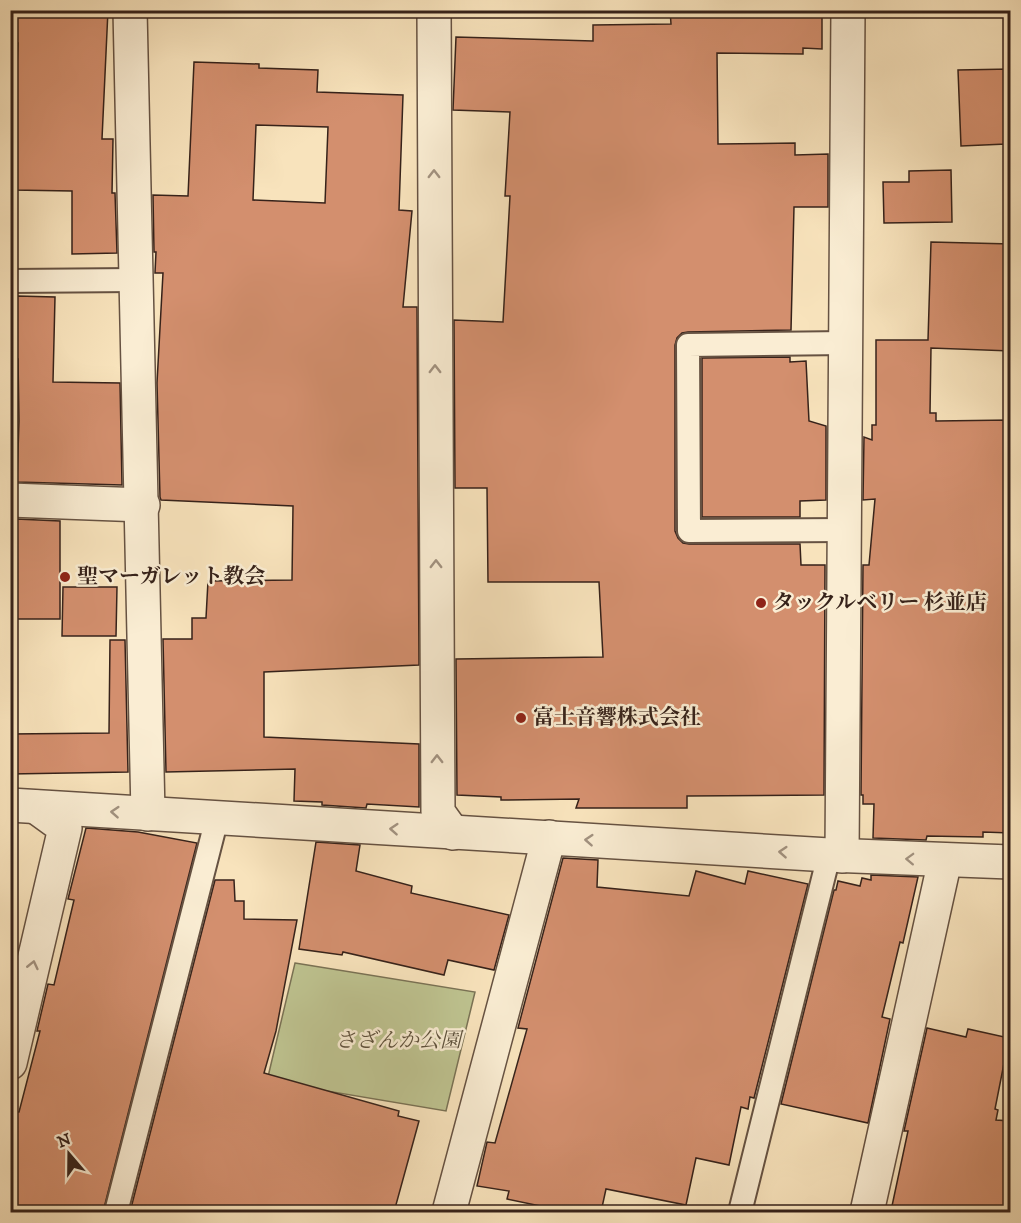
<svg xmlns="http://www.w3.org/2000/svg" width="1021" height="1223" font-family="'IM FELL DW Pica','Noto Serif JP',serif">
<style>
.green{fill:#bec390;stroke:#7a7255;stroke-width:1.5}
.building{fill:#d38f6e;stroke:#36221a;stroke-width:1.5;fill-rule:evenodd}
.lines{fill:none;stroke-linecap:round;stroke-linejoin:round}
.service-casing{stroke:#665242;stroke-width:26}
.minor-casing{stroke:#665242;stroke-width:36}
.tertiary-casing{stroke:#665242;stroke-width:36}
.service{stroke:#faedd3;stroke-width:22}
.minor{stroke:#faedd3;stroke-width:33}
.tertiary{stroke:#faedd3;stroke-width:33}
.oneway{stroke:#a29280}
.poi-dot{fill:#8f2418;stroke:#faedd3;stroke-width:2}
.labels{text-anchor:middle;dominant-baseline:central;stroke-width:5;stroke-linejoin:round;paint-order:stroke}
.poi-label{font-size:21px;font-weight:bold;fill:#36221a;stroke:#faedd3;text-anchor:start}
.park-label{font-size:21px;font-style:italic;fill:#5f523d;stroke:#faedd3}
</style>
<rect width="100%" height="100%" fill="#f8e3bc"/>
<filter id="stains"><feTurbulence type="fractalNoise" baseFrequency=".00333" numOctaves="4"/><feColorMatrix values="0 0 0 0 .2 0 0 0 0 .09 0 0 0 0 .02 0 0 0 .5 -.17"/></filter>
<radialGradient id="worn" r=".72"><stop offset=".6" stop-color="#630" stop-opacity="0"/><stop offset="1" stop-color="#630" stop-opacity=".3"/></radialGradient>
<!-- green -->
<path class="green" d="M295,963L475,992L446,1111L267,1081Z"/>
<!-- building -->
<g class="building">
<path d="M10,10H108L102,139H113L112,193H115L117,253L72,254V191L12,190L18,43H10Z"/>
<path d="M670,10L822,14V49L803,48V54L717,53L718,144L795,143V155L828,154V207H794L791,330L688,332L682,333L677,338L675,345V531L678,538L683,543L689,544H800L801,565H825L824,795L687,796V808H576L579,799L501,800V797L457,795L456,659L603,657L599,582H488L487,488H455L454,320L503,322L510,196H505L510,112L453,110L456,37L593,41V25L671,24Z"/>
<path d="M194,62L259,64V68L318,70L317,92L403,95L399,210L412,211L403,307H417L419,665L264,672V737L419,744V807L367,804L366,808L322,805V802L294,801L295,769L166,772L163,639H192V618H206L208,581L292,580L293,506L161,500L160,497L157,383L163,273H155L156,252H154L153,195L188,196ZM256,125L328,127L325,203L253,200Z"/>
<path d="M1011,69V121H1005L1006,144L961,146L958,70Z"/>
<path d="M951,170L952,222L884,223L883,182H909V171Z"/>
<path d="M931,242L1011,244V351L931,348L930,413H936V421L1011,420V833L983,832V837L927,836L926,840L873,838L874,804H863V795H861L863,565H869L875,499L863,500L864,437L872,440V425H876V340H928Z"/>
<path d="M17,296L55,297L53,382L120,383L122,485L17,482L19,421L18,359H14Z"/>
<path d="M790,357V362L806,361L809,421L826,426V500L800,501V517H702V358Z"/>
<path d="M16,519L60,521V619H10V529H15Z"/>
<path d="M63,587H117L116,636H62Z"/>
<path d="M110,640H125L128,772L10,774V734L109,733Z"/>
<path d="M86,828L138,832L197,843L103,1212H10V1145L17,1112H19L40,1031H37L48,984L54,985L74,900L68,899Z"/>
<path d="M316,842L360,845L356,871L412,886L411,893L509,915L494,970L448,960L444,975L343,952L342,955L299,949Z"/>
<path d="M563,858L598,860L597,887L689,896L696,871L745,884L748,871L808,884L754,1098L750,1097L748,1109L741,1107L729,1165L696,1158L686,1205L606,1189L601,1212H569L507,1199L509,1191L477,1186L487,1142L495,1143L527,1029L518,1028Z"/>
<path d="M871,875L918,877L903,943L900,942L882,1017L890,1019L868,1123L781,1104L834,890H836L838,881L860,886L862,878L871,880Z"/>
<path d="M215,880H234L235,901H244V919L297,920L276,1031L264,1073L399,1111L398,1116L419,1121L394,1212H130Z"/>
<path d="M927,1028L966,1037L968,1029L1009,1038L995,1109L998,1110L996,1120L1011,1121V1212H921L892,1206L908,1131H904Z"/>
</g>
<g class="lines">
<!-- service casing -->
<g class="service-casing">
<g id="service">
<path d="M10,281L135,280"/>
<path d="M844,530L689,531L688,345L845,343"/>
<path d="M116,1212L217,818"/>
<path d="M740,1212L829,855"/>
</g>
</g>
<!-- minor casing -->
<g class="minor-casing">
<g id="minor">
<path d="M130,10L148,814"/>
<path d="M434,10L438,812L453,833"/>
<path d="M10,500L143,505"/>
<path d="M842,856L848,10"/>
<path d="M449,1212L549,837"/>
<path d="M867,1212L945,860"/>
</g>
</g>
<!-- tertiary casing -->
<g class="tertiary-casing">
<g id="tertiary">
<path d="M10,805L829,855L1010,862"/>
<path d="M10,1063L65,828L36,807"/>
</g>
</g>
<!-- service -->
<use href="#service" class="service"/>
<!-- minor -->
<use href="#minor" class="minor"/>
<!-- tertiary -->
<use href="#tertiary" class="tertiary"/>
</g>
<!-- one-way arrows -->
<defs><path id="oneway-chevron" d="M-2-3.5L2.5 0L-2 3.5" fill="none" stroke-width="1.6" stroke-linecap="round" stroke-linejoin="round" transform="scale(1.5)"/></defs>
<g class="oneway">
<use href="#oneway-chevron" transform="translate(434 174) rotate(-90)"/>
<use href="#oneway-chevron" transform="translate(435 369) rotate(-90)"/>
<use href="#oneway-chevron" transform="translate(436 564) rotate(-90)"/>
<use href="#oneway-chevron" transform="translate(437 759) rotate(-90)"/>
<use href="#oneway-chevron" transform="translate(115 812) rotate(-176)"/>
<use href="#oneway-chevron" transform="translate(394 829) rotate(-176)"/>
<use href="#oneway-chevron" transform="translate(589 840) rotate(-176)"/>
<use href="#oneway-chevron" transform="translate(783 852) rotate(-176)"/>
<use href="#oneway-chevron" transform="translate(910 859) rotate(-178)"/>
<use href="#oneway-chevron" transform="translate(33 965) rotate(-77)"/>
</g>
<!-- markers -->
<g class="poi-dot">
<circle cx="65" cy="577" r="6"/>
<circle cx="761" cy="603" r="6"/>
<circle cx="521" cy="718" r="6"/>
</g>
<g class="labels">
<!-- poi labels -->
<g class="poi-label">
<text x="77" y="577">聖マーガレット教会</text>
<text x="773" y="603">タックルベリー 杉並店</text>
<text x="533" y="718">富士音響株式会社</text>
</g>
<!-- park labels -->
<g class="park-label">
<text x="398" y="1041">さざんか公園</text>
</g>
</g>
<!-- margin -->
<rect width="1021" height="1223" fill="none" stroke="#f8e3bc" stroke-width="36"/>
<rect x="12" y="12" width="997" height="1199" fill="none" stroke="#36221a" stroke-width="3"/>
<rect x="18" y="18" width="985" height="1187" fill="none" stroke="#36221a" stroke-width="1.5"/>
<!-- north arrow -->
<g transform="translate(69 1154) rotate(340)" stroke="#faedd3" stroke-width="4.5" paint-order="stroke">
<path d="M0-4.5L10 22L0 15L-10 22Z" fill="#36221a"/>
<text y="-9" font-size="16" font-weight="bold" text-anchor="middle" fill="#36221a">N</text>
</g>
<rect width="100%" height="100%" filter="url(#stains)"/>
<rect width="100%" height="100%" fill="url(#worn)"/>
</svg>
